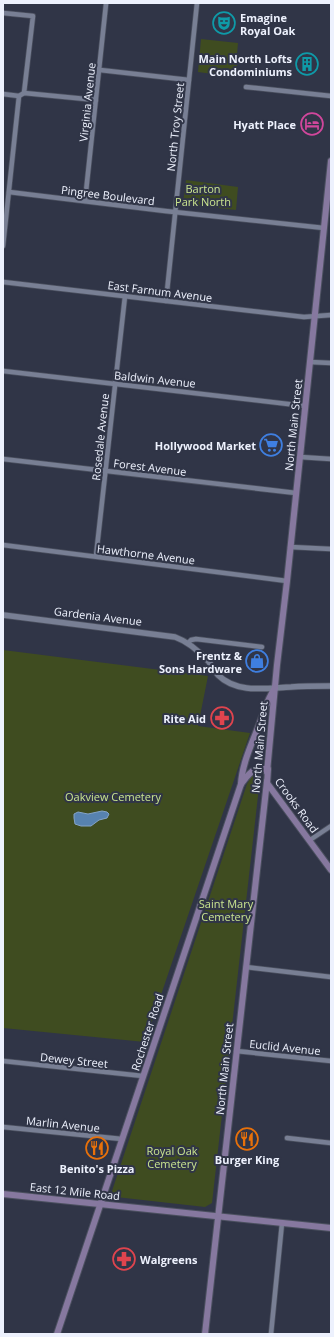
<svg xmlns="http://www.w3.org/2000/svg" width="334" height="1337" font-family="'Open Sans',sans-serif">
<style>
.green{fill:#3f4c20}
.water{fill:#5782af;stroke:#84a3c6}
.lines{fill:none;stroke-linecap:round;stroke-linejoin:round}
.minor-casing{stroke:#4b505f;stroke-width:6}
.tertiary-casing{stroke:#4b505f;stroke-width:7}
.secondary-casing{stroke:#4b505f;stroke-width:8}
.minor{stroke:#787f94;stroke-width:4.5}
.tertiary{stroke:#787f94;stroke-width:5.5}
.secondary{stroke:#86789f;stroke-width:6}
.labels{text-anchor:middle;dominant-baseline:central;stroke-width:4;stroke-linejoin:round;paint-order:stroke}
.poi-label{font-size:11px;font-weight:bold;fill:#edf1fd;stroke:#303547;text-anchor:end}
.street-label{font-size:11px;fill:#edf1fd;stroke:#303547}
.park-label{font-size:11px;fill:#cae58f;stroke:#303547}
</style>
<rect width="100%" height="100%" fill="#303547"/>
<!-- green -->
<g class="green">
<path d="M201,39L238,43L237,54L239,55L235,77L198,72Z"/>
<path d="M186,180L238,187L236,210L183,204Z"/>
<path d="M3,650L208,676L198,726L250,733L145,1042L3,1028Z"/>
<path d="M253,774L259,775L260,778L212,1203L205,1207L116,1197L112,1191L247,784Z"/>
</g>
<!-- water -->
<path class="water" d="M102,811L107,812L109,814L107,818L99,820L91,826H81L75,824L74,818V814L78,812L88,814Z"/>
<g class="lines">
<!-- minor casing -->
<g class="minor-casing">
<g id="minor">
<path d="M3,13L33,16L24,93"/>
<path d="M100,70L189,80"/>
<path d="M246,87L331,96"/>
<path d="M3,94L19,96L24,93L96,100"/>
<path d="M9,192L165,211L324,228"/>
<path d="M85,201L106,4"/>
<path d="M3,246L19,96"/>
<path d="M3,282L304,317L331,315"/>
<path d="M166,301L197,3"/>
<path d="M310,362L331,363"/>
<path d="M3,371L305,406"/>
<path d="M300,457L331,459"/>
<path d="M3,459L296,493"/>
<path d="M3,545L287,581"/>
<path d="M290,547L331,549"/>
<path d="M96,556L125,296"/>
<path d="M188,643L191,640L196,639L262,647"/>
<path d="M310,840L331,826"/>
<path d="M246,967L331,977"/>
<path d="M236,1051L331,1061"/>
<path d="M3,1061L143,1076"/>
<path d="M3,1127L122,1139"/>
<path d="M287,1138L331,1143"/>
<path d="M271,1334L282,1223"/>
</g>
</g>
<!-- tertiary casing -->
<g class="tertiary-casing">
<path id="tertiary" d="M3,615L175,637C189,642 199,651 209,662C212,666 214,671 218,675C237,694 267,688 291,687C304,686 318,686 331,686"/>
</g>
<!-- secondary casing -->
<g class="secondary-casing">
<g id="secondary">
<path d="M267,772L277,665L287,581L331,161"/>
<path d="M267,783L331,870"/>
<path d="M241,784C242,764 252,743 259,725C264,712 267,699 275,688"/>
<path d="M3,1194L331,1228"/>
<path d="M57,1334L241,784C250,773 252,767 268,769L267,784"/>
<path d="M205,1334L267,781"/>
</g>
</g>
<!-- minor -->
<use href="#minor" class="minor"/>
<!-- tertiary -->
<use href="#tertiary" class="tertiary"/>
<!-- secondary -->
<use href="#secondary" class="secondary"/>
</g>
<!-- icons -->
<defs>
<g id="theatre-ring" transform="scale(1.15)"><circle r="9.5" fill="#303547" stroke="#0f9aa8" stroke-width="1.5"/><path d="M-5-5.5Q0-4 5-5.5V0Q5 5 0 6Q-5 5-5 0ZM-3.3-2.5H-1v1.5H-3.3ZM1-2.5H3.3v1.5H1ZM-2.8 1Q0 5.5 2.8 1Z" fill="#0f9aa8"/></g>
<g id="building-ring" transform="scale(1.15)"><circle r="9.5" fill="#303547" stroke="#0f9aa8" stroke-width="1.5"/><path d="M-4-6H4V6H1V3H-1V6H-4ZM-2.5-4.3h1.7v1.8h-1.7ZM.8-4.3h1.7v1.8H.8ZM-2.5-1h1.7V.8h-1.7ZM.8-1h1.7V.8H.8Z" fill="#0f9aa8"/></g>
<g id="hotel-ring" transform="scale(1.15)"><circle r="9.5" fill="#303547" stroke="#d1479c" stroke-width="1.5"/><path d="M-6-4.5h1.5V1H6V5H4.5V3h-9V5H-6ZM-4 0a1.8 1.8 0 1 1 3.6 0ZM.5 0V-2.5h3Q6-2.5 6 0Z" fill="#d1479c"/></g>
<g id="supermarket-ring" transform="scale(1.15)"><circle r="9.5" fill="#303547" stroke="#3f7fe0" stroke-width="1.5"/><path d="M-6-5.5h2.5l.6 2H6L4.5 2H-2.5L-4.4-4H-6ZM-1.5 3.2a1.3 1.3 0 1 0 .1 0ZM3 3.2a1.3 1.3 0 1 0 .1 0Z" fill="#3f7fe0"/></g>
<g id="shop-ring" transform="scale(1.15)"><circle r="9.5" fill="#303547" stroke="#3f7fe0" stroke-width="1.5"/><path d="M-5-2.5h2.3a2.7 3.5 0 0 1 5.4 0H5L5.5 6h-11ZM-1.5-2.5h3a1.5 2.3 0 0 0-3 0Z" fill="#3f7fe0"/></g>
<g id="pharmacy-ring" transform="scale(1.15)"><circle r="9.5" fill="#303547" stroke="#e0444e" stroke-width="1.5"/><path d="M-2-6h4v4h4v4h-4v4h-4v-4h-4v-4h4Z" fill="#e0444e"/></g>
<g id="restaurant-ring" transform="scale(1.15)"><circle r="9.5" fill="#303547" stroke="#e8710a" stroke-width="1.5"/><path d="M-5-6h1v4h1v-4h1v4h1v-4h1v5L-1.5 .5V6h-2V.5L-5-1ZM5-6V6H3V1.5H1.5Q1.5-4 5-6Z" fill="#e8710a"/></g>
</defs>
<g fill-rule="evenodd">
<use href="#theatre-ring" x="224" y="23"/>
<use href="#building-ring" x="307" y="64"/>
<use href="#hotel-ring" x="312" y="124"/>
<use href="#supermarket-ring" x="271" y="445"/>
<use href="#shop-ring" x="257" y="661"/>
<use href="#pharmacy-ring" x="222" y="718"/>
<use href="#restaurant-ring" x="247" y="1139"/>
<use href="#restaurant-ring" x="97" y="1148"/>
<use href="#pharmacy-ring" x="124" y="1259"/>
</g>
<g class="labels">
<!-- poi labels -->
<g class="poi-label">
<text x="240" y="17" text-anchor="start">Emagine<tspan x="240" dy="13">Royal Oak</tspan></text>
<text x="292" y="58">Main North Lofts<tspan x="292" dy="13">Condominiums</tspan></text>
<text x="296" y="124">Hyatt Place</text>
<text x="256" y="445">Hollywood Market</text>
<text x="242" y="655">Frentz &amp;<tspan x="242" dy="13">Sons Hardware</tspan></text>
<text x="206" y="718">Rite Aid</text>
<text x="247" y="1159" text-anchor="middle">Burger King</text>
<text x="97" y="1168" text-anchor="middle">Benito's Pizza</text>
<text x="140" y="1259" text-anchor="start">Walgreens</text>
</g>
<!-- street labels -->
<g class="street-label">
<text transform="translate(87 102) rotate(-84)">Virginia Avenue</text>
<text transform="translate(175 127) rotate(-84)">North Troy Street</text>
<text transform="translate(108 195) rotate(7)">Pingree Boulevard</text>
<text transform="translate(160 291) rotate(7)">East Farnum Avenue</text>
<text transform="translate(155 379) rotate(6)">Baldwin Avenue</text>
<text transform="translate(293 425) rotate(-84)">North Main Street</text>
<text transform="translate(100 437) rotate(-84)">Rosedale Avenue</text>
<text transform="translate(150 467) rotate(7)">Forest Avenue</text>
<text transform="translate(146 554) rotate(7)">Hawthorne Avenue</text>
<text transform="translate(98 616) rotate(7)">Gardenia Avenue</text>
<text transform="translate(259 747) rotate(-85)">North Main Street</text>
<text transform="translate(297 805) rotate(54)">Crooks Road</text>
<text transform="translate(147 1032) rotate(-72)">Rochester Road</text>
<text transform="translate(285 1047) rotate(6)">Euclid Avenue</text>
<text transform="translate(74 1060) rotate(6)">Dewey Street</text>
<text transform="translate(224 1069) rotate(-84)">North Main Street</text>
<text transform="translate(63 1124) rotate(6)">Marlin Avenue</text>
<text transform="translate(75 1191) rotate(6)">East 12 Mile Road</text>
</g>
<!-- park labels -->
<g class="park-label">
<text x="203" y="188">Barton<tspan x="203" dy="13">Park North</tspan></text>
<text x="113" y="796">Oakview Cemetery</text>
<text x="226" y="903">Saint Mary<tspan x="226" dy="13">Cemetery</tspan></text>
<text x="172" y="1150">Royal Oak<tspan x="172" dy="13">Cemetery</tspan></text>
</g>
</g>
<!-- border -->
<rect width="334" height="1337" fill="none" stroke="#edf1fd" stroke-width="8"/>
</svg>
